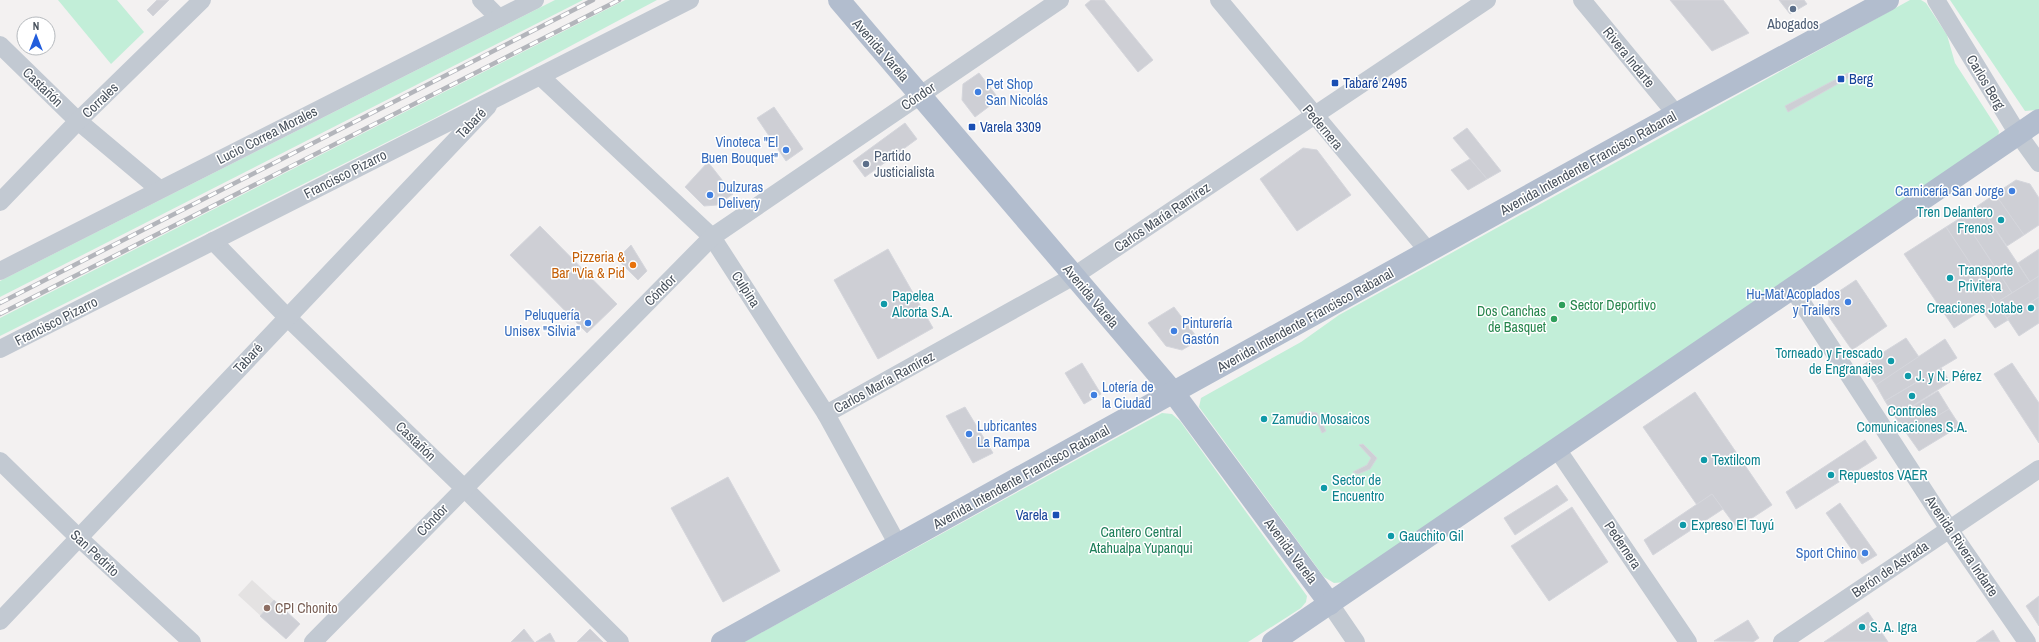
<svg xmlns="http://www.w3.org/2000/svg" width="2039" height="642" font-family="'Archivo Narrow',sans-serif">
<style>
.education{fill:#e4e2e2}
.green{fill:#c2eed8}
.building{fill:#cecfd5;stroke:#d5d6dc}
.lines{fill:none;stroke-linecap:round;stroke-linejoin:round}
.minor{stroke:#c2c9d2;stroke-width:18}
.major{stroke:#b2bdce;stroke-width:22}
.rail-casing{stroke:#b3b5bb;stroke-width:4.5}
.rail{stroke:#fff;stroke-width:3;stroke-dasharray:9;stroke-linecap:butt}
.service-dot{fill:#5c6f8a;stroke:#fff;stroke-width:1.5}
.transit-dot{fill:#1a4fb4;stroke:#fff;stroke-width:1.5}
.shop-dot{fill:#3f7fe0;stroke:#fff;stroke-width:1.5}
.culture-dot{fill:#0f9aa8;stroke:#fff;stroke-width:1.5}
.food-dot{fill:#e8710a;stroke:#fff;stroke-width:1.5}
.leisure-dot{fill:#2e9e5b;stroke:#fff;stroke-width:1.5}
.education-dot{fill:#8d6e63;stroke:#fff;stroke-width:1.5}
.labels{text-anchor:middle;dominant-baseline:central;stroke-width:3;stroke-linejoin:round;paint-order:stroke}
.service-label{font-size:14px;fill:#4e5e75;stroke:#fff}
.street-label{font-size:14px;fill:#49525d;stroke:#fff}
.transit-label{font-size:14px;fill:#164399;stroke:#fff;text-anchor:start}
.shop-label{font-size:14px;fill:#366cbe;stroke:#fff;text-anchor:start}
.culture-label{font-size:14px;fill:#0d838f;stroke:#fff;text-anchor:start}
.food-label{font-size:14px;fill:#c56008;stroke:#fff;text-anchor:end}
.leisure-label{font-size:14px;fill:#27864d;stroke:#fff;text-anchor:start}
.park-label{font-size:14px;fill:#1c7d58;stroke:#fff}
.education-label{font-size:14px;fill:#785e54;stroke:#fff;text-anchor:start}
</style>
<rect width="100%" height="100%" fill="#f3f1f1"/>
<!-- education -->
<path class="education" d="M252,580L300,624L286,639L238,595Z"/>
<!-- green -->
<g class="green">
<path d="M58,0H117L144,32L111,64Z"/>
<path d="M555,0H583L0,297V281Z"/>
<path d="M625,0H657L433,119L0,336V318Z"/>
<path d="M1910,0H1921L1926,3L1947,35L1955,63L1999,131L1998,137L1346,582L1334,583L1324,577L1199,407L1201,398L1301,342L1339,315Z"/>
<path d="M1950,0H2039V110L2025,111Z"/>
<path d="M1162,413L1172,414L1180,421L1307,596L1306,602L1301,608L1248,642H744Z"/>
</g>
<!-- building -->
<g class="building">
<path d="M157,0H169L153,16L147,10Z"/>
<path d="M1091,0H1104L1153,60L1138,72L1085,5Z"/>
<path d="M1670,0H1723L1749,33L1712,51Z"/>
<path d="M1779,0H1804L1807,4L1790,14Z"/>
<path d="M979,73L999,99L975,117L962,100L963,84Z"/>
<path d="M1848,73L1850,77L1788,112L1785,106Z"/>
<path d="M774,107L803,149L786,161L757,118Z"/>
<path d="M905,123L917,139L865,177L853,161Z"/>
<path d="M1467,128L1501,171L1487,179L1453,138Z"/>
<path d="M1303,148L1317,150L1351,195L1297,231L1260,179Z"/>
<path d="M1470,159L1487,179L1468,190L1451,170Z"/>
<path d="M708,162L733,194L717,205L704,206L685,187Z"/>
<path d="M2016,180L2030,184L2039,198V225L2024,235L1995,194Z"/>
<path d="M1995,194L2024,235L2007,246L1979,205Z"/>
<path d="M1979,205L2030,282L2012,293L1962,217Z"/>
<path d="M1962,217L2012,293L1996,303L1946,227Z"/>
<path d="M540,226L617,304L587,333L510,255Z"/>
<path d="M1946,227L2008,320L1995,328L1982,310L1954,328L1904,254Z"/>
<path d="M631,245L647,271L638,280L617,259Z"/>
<path d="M888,249L933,328L878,359L834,280Z"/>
<path d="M2039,249V276L2030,282L2018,263Z"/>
<path d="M2039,276V297L2007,318L1996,303Z"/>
<path d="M1856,280L1887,326L1852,350L1827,314L1829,298Z"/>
<path d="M2039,297V323L2019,336L2007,318Z"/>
<path d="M1174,307L1199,340L1182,350L1166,346L1148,323Z"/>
<path d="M1906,338L1919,357L1876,385L1863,365Z"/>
<path d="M1945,339L1957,358L1885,401L1876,385Z"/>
<path d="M1082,363L1101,394L1084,404L1065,373Z"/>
<path d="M2012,363L2039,403V443L1994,374Z"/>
<path d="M1941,368L1950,382L1895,417L1885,401Z"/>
<path d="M1938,391L1949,409L1907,434L1895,417Z"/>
<path d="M1695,392L1772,505L1737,528L1712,494L1697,505L1643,427Z"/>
<path d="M965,407L993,453L973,463L946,416Z"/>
<path d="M1949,409L1960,426L1919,451L1907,434Z"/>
<path d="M1303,411L1317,413L1326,431L1322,433L1315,417L1297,414Z"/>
<path d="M1865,440L1877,458L1796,509L1786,492Z"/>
<path d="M1363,444L1377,458L1370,469L1358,474L1353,472L1367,465L1371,458L1359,445Z"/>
<path d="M728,477L780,571L723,602L671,508Z"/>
<path d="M1557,485L1568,500L1515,535L1504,518Z"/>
<path d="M1712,494L1723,509L1653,555L1644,540Z"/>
<path d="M1840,503L1877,555L1862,564L1826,513Z"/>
<path d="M1572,507L1608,562L1549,601L1511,546Z"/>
<path d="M2039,596V626L2026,606Z"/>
<path d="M274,600L300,624L286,639L260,616Z"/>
<path d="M1868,612L1888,642H1824Z"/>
<path d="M1748,620L1759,638L1753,642L1714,641Z"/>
<path d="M524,629L534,642H511Z"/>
<path d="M590,629L603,642H577Z"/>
<path d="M1993,630L2000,642H1976Z"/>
<path d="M550,633L555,642H536Z"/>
</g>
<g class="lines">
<!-- minor -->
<g class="minor">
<path d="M481,0L499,18"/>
<path d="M1219,0L1429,252"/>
<path d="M1582,0L1676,114"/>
<path d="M1936,0L2018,134L2039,163"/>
<path d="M0,45L78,121L159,189"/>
<path d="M540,76L712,237L826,414L898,545"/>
<path d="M0,202L78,121L202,0"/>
<path d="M213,241L287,317L464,488L620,642"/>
<path d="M0,271L535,0"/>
<path d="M1793,289L1949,529L2027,642"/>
<path d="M0,349L690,0"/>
<path d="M826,414L1074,276L1487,0"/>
<path d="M1557,449L1688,642"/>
<path d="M0,461L79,538L192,642"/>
<path d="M1330,604L1356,642"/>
<path d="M0,621L488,106"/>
<path d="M313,642L712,237L1060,0"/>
<path d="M1782,642L2039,469"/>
</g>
<!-- major -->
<g class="major">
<path d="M839,0L1173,392L1330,604"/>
<path d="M722,642L1676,114L1888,0"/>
<path d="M1273,642L2039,120"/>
</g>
<!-- rail casing -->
<g class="rail-casing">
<g id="rail">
<path d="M0,303L593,0"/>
<path d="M0,314L619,0"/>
</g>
</g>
<!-- rail -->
<use href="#rail" class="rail"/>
</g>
<!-- markers -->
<g class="service-dot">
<circle cx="1793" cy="9" r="4"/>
<circle cx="866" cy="164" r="4"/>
</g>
<g class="transit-dot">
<rect x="1837" y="75" width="8" height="8" rx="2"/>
<rect x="1331" y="79" width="8" height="8" rx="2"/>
<rect x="968" y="123" width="8" height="8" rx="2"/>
<rect x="1052" y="511" width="8" height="8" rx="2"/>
</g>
<g class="shop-dot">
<circle cx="978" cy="92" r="4"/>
<circle cx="786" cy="150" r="4"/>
<circle cx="2012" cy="191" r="4"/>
<circle cx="710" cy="195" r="4"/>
<circle cx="1848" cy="302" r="4"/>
<circle cx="588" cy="323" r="4"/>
<circle cx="1174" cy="331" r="4"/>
<circle cx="1094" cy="395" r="4"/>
<circle cx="969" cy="434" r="4"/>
<circle cx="1865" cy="553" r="4"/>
</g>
<g class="culture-dot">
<circle cx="2001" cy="220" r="4"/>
<circle cx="1950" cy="278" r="4"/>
<circle cx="884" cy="304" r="4"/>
<circle cx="2031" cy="308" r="4"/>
<circle cx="1891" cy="361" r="4"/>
<circle cx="1908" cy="376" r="4"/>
<circle cx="1912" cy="396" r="4"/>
<circle cx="1264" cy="419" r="4"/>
<circle cx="1704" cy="460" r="4"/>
<circle cx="1831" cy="475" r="4"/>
<circle cx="1324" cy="488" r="4"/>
<circle cx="1683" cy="525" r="4"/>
<circle cx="1391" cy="536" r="4"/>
<circle cx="1862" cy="627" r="4"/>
</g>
<circle class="food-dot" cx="633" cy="265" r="4"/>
<g class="leisure-dot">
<circle cx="1562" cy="305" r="4"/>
<circle cx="1554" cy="319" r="4"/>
</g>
<circle class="education-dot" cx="267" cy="608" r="4"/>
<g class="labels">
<!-- service labels -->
<g class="service-label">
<text x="1793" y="24">Abogados</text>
<text x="874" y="156" text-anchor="start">Partido<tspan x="874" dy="16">Justicialista</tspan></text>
</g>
<!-- street labels -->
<g class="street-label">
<text transform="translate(881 50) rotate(49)">Avenida Varela</text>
<text transform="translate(1629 57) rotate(51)">Rivera Indarte</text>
<text transform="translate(1986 82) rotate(59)">Carlos Berg</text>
<text transform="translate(43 87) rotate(44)">Castañón</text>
<text transform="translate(918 96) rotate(-34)">Cóndor</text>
<text transform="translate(100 100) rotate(-44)">Corrales</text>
<text transform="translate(471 123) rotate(-46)">Tabaré</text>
<text transform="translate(1323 127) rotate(50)">Pedernera</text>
<text transform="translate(267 135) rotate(-27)">Lucio Correa Morales</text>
<text transform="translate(1588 163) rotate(-29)">Avenida Intendente Francisco Rabanal</text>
<text transform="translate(345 174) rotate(-27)">Francisco Pizarro</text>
<text transform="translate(1162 217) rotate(-34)">Carlos María Ramírez</text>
<text transform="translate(746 289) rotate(57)">Culpina</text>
<text transform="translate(660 290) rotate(-45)">Cóndor</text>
<text transform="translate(1091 296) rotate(50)">Avenida Varela</text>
<text transform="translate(1305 320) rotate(-29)">Avenida Intendente Francisco Rabanal</text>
<text transform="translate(56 321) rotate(-27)">Francisco Pizarro</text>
<text transform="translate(248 358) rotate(-47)">Tabaré</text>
<text transform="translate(884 382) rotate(-29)">Carlos María Ramírez</text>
<text transform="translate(416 441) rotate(44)">Castañón</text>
<text transform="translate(1021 477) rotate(-29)">Avenida Intendente Francisco Rabanal</text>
<text transform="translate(432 520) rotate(-46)">Cóndor</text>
<text transform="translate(1623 545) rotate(56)">Pedernera</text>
<text transform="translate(1962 546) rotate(56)">Avenida Rivera Indarte</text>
<text transform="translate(1291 551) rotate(53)">Avenida Varela</text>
<text transform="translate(95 553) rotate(43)">San Pedrito</text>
<text transform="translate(1890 569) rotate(-34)">Berón de Astrada</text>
</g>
<!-- transit labels -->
<g class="transit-label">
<text x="1849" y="79">Berg</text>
<text x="1343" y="83">Tabaré 2495</text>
<text x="980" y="127">Varela 3309</text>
<text x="1048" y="515" text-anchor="end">Varela</text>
</g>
<!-- shop labels -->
<g class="shop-label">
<text x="986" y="84">Pet Shop<tspan x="986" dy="16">San Nicolás</tspan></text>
<text x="778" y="142" text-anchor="end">Vinoteca "El<tspan x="778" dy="16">Buen Bouquet"</tspan></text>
<text x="718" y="187">Dulzuras<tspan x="718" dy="16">Delivery</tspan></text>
<text x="2004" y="191" text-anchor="end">Carnicería San Jorge</text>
<text x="1840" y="294" text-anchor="end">Hu-Mat Acoplados<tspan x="1840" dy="16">y Trailers</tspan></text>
<text x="580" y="315" text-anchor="end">Peluquería<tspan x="580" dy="16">Unisex "Silvia"</tspan></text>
<text x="1182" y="323">Pinturería<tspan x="1182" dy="16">Gastón</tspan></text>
<text x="1102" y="387">Lotería de<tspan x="1102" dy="16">la Ciudad</tspan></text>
<text x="977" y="426">Lubricantes<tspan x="977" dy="16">La Rampa</tspan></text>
<text x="1857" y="553" text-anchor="end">Sport Chino</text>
</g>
<!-- culture labels -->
<g class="culture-label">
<text x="1993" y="212" text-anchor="end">Tren Delantero<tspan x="1993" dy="16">Frenos</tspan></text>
<text x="1958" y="270">Transporte<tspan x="1958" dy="16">Privitera</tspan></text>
<text x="892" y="296">Papelea<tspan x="892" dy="16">Alcorta S.A.</tspan></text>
<text x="2023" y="308" text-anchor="end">Creaciones Jotabe</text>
<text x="1883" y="353" text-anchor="end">Torneado y Frescado<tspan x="1883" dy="16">de Engranajes</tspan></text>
<text x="1916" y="376">J. y N. Pérez</text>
<text x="1912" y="411" text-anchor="middle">Controles<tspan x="1912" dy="16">Comunicaciones S.A.</tspan></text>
<text x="1272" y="419">Zamudio Mosaicos</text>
<text x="1712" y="460">Textilcom</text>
<text x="1839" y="475">Repuestos VAER</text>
<text x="1332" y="480">Sector de<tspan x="1332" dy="16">Encuentro</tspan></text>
<text x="1691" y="525">Expreso El Tuyú</text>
<text x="1399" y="536">Gauchito Gil</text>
<text x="1870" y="627">S. A. Igra</text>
</g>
<!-- food labels -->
<g class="food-label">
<text x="625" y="257">Pizzeria &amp;<tspan x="625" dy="16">Bar "Via &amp; Pid</tspan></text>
</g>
<!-- leisure labels -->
<g class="leisure-label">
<text x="1570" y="305">Sector Deportivo</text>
<text x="1546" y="311" text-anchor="end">Dos Canchas<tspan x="1546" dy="16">de Basquet</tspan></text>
</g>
<!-- park labels -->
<g class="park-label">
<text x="1141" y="532">Cantero Central<tspan x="1141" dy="16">Atahualpa Yupanqui</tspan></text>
</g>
<!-- education labels -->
<g class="education-label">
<text x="275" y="608">CPI Chonito</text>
</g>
</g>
<!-- north arrow -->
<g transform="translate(36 36)"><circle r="19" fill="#ffffff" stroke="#b6babe"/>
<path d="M0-3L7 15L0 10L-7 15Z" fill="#225ddc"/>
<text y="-6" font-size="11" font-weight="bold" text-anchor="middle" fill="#49525d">N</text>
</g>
</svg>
